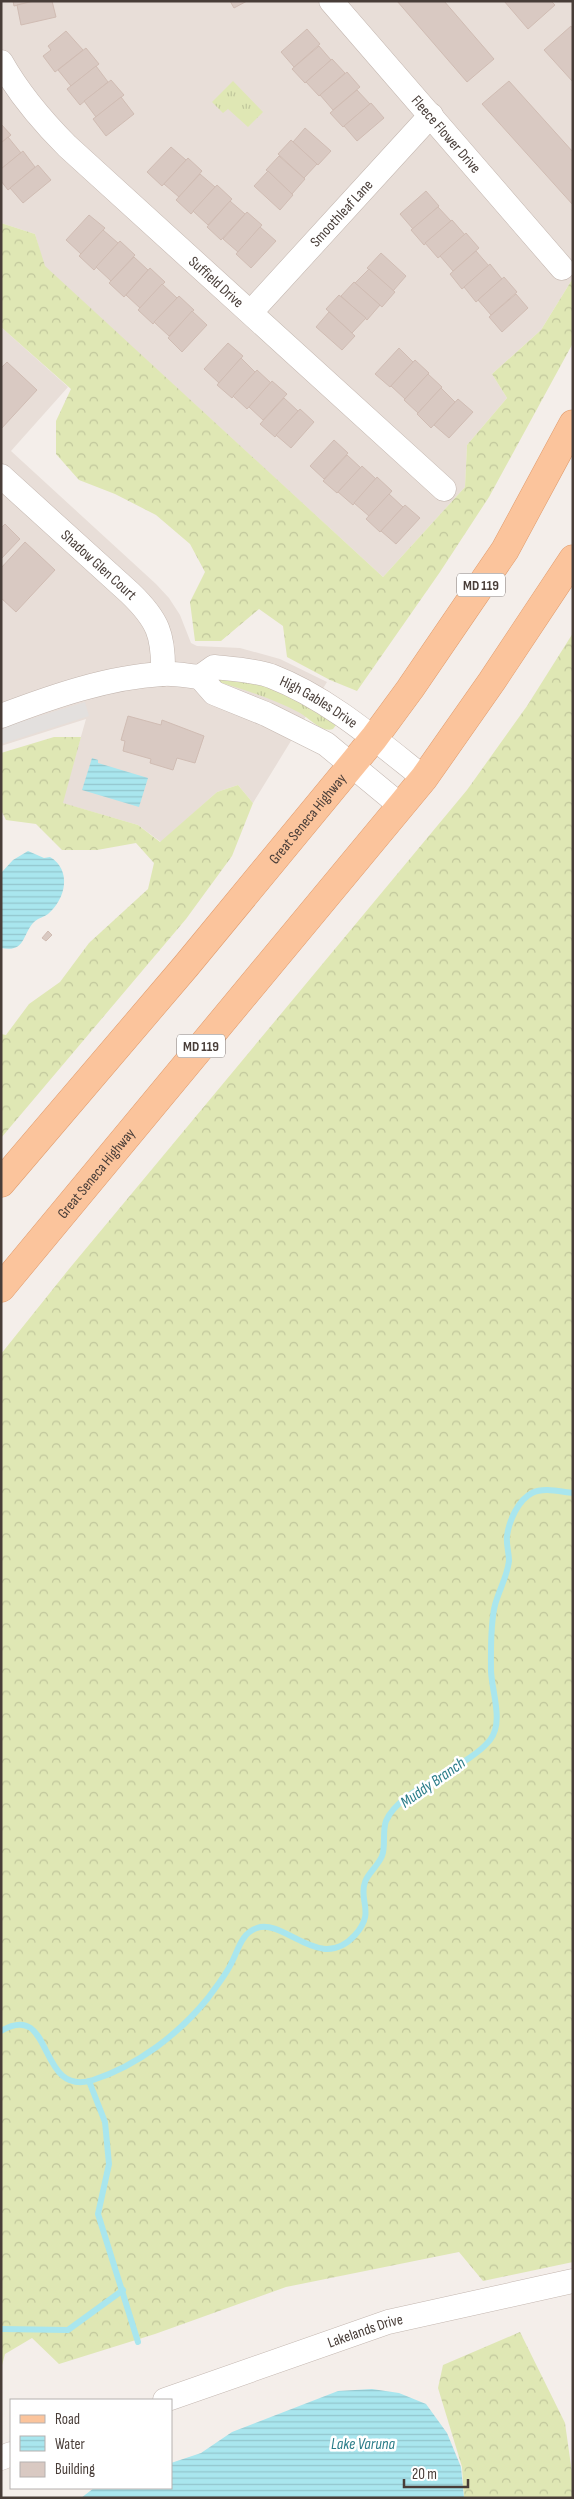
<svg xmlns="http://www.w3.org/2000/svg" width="574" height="2499" font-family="'Sofia Sans Condensed',sans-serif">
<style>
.residential{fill:#e8ded8}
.grass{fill:url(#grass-tufts)}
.forest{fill:url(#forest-crowns)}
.parking{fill:#e3e0de}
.water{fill:url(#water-rules)}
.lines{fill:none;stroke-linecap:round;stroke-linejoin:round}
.stream{stroke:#a9e6ee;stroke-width:6}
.building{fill:#d9c9c2;stroke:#d0bcb3}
.street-casing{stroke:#c3b6af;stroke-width:25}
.primary-casing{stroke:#e09b6c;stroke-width:29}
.street{stroke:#fff;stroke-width:24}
.primary{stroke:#fbc49c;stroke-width:28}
.labels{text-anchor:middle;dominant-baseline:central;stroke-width:5;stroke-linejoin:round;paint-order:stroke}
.shield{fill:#fff;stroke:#7f7774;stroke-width:1}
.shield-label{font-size:14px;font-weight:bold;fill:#483d38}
.street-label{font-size:15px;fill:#483d38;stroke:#fff}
.water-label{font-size:16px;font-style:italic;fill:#2b7d89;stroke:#fff}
</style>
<defs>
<pattern id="grass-tufts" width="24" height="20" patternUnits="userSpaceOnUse" patternTransform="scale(1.25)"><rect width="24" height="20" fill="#dfe7b4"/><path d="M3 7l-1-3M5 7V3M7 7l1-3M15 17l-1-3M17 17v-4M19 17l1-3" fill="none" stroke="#c1c79c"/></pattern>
<pattern id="forest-crowns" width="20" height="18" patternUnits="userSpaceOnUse" patternTransform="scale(1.25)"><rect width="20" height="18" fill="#dfe7b4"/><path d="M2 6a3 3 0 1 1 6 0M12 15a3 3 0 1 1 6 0" fill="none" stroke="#c1c79c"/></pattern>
<pattern id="water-rules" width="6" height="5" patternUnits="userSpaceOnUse" patternTransform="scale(1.25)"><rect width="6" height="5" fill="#a9e6ee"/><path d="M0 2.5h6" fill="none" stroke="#93c6cd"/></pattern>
</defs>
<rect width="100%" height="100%" fill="#f4eeea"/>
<!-- residential -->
<g class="residential">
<path d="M1,1H573V278L541,330L492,374L507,398L467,445L465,487L383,577L44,266L35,234L1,223Z"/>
<path d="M1,327L68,387L11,451L156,584L169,598L180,615L191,643L197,646L240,648L280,659L327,682L253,803L238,785L217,792L161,842L138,825L62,803L86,719L1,746Z"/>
</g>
<!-- grass -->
<g class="grass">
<path d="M233,81L263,112L248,127L228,109L223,113L212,102Z"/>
<path d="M210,676L266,684L298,698L336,725L333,729C322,733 309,718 300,713C272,698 242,689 212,680Z"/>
</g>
<!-- forest -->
<g class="forest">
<path d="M1,223L35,234L45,266L383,577L465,487L467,445L507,398L492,374L541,330L573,278V343L489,497L440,572L357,691L330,680L287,657L283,626L259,609L221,641H195L190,602L205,572L190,544L156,515L115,494L79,480L56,454V421L71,389L1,327Z"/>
<path d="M573,633V2262L483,2281L459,2252L286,2287L155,2334L59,2364L32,2338L5,2354L1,2369V1354L69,1269L467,790L527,706Z"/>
<path d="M54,737H81L63,803L138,825L160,842L217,792L238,785L253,803L232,856L186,919L1,1138V1034L6,1035L29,1004L60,982L89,943L148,889L154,863L136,843L97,850H62L36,824L6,820L1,810V753Z"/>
<path d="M520,2332L565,2423L573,2480V2498H464L462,2467L438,2388L443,2365Z"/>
</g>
<!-- parking -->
<path class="parking" d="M85,702L89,716L1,744V728Z"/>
<!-- water -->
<g class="water">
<path d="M92,758L98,760V763L148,778L139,807L82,790Z"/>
<path d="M28,851L44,858L50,857C72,870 66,899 48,914C44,917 38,918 34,922C22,934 26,953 1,948V873L13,860Z"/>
<path d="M372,2389L399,2393L426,2404L447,2433L461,2467L464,2498H81L94,2488H171V2463L201,2453L232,2432L338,2391Z"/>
</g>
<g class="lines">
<!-- stream -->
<g class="stream">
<path d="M1,2031C55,1999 36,2098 93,2080C137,2066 179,2034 208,1998C216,1987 225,1976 231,1964C238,1951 241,1933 257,1928C285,1918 320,1974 355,1935C376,1912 358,1901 365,1882C368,1873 378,1866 382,1856C386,1846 382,1832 386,1821C399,1789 468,1768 490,1740C504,1722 492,1693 491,1671C491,1651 490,1625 495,1605C499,1590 507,1577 509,1561C509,1553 506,1544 507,1536C509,1521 518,1500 532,1493C544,1487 561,1492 573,1493"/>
<path d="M89,2081L105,2122L109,2164L98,2214L138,2342"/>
<path d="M1,2329L68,2330L123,2290"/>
</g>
</g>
<!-- building -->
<g class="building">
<path d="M13,1H34L14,6Z"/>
<path d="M34,1H52L56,17L21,25L17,5Z"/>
<path d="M230,1H247L234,8Z"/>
<path d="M397,1H444L494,59L467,82Z"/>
<path d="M504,1H551L555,5L528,29Z"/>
<path d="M571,26L573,29V82L544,50Z"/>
<path d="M307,29L320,44L294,67L281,52Z"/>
<path d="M66,31L83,50L55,72L43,56L51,50L48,46Z"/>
<path d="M319,46L331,60L305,83L292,69Z"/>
<path d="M86,48L99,64L71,86L58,70Z"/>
<path d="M332,59L345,73L319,96L306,82Z"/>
<path d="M96,66L108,82L80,105L67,89Z"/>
<path d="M347,72L360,87L333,110L320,95Z"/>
<path d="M111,80L124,95L96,117L84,101Z"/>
<path d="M509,81L573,152V205L482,104Z"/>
<path d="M357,90L370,104L343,127L330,113Z"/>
<path d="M121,97L134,114L106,136L93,119Z"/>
<path d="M371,103L384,118L357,141L344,126Z"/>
<path d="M1,124L11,135L1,143Z"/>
<path d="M305,128L331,151L318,165L293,142Z"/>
<path d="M8,137L21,153L1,169V143Z"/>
<path d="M291,140L317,164L304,178L278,154Z"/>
<path d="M171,147L186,160L162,186L147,172Z"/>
<path d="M23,151L35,167L8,190L1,181V169Z"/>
<path d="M279,156L305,179L292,194L266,170Z"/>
<path d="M188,158L202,171L179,197L164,184Z"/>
<path d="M38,165L51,180L23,203L10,188Z"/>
<path d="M268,171L293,195L280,210L254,186Z"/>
<path d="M200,174L215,187L191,214L176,200Z"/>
<path d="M217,185L232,199L208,225L193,211Z"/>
<path d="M426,191L439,206L413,229L400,214Z"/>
<path d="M230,201L245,214L221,240L207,227Z"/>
<path d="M438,207L451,221L424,245L411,230Z"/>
<path d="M247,212L262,225L238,252L223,239Z"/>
<path d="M89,215L105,228L81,254L66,240Z"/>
<path d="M452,220L465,235L438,258L425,243Z"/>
<path d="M260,227L276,241L251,268L236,254Z"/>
<path d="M103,230L118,243L94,270L79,256Z"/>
<path d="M466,233L479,248L453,271L440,256Z"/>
<path d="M120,241L135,255L111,281L96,267Z"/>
<path d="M476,251L489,266L462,289L450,274Z"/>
<path d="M381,253L406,276L393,291L367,268Z"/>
<path d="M134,257L148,270L124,297L109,283Z"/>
<path d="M490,264L502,279L476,302L464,287Z"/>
<path d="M150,268L165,282L140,308L126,295Z"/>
<path d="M369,269L395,292L382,307L355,283Z"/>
<path d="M504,277L517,292L491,315L478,300Z"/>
<path d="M354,282L380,305L367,320L341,296Z"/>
<path d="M162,284L177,298L153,324L138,310Z"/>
<path d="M516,294L528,308L502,332L489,317Z"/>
<path d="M339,295L366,318L352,333L326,309Z"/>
<path d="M179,296L194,310L169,336L154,322Z"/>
<path d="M192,311L207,325L182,352L168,338Z"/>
<path d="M329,312L355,336L342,350L316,327Z"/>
<path d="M228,343L243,356L219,383L204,369Z"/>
<path d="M399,348L413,362L390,387L375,374Z"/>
<path d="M241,358L255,372L232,398L217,385Z"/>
<path d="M415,360L429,373L405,399L391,386Z"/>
<path d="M7,362L37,390L1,429V368Z"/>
<path d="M257,370L271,383L247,409L233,396Z"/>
<path d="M428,374L442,387L418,413L404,400Z"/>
<path d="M272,381L287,394L263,420L249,407Z"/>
<path d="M441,388L455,402L431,428L417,414Z"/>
<path d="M284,398L298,411L275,437L260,424Z"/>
<path d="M458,399L473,412L449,438L434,425Z"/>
<path d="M300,409L314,422L291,448L276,435Z"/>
<path d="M334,440L348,453L324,479L310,466Z"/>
<path d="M347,455L361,468L337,493L323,481Z"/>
<path d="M362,466L376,479L353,505L338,492Z"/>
<path d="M377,477L392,491L369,516L354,503Z"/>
<path d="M389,494L403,507L380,532L366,519Z"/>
<path d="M405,505L420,518L396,544L381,531Z"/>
<path d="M5,524L20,539L1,559V528Z"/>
<path d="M25,542L55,570L16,612L1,598V568Z"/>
<path d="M128,716L161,725L162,720L204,736L195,763L177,758L173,770L150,763L151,759L123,751L125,741L121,740Z"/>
<path d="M48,931L52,935L46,941L42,938Z"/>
</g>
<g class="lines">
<!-- street casing -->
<g class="street-casing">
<g id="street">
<path id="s1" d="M331,1L562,268"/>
<path id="s2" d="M1,62C19,94 41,120 67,146L444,489"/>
<path id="s3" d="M251,312L431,115"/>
<path id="s4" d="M1,476L130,593C158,620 164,635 163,674"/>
<path d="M1,716C51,697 108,677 162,674C174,673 188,676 200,677"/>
<path id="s5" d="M401,806L326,744L266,714L214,693L200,677L214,667C233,669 253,670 271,676C328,698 376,740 424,778"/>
<path id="s6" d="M165,2400L388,2322L573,2281"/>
<path d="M1,2458L11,2454"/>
</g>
</g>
<!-- primary casing -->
<g class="primary-casing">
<g id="primary">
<path id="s7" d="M1,1183L186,966L374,738L410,689L505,550L573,424"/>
<path id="s8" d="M1,1288L424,778L492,681L573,559"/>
</g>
</g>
<!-- street -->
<use href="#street" class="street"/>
<!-- primary -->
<use href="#primary" class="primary"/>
</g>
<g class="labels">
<!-- shield labels -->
<g class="shield">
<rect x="457" y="573.5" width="48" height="23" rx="4"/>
<rect x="177" y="1034.5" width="48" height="23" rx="4"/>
</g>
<g class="shield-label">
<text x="481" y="585">MD 119</text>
<text x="201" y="1046">MD 119</text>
</g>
<!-- street labels -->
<g class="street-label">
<text stroke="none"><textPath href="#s1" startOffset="176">Fleece Flower Drive</textPath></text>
<text stroke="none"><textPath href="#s3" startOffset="134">Smoothleaf Lane</textPath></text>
<text stroke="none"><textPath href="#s2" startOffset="309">Suffield Drive</textPath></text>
<text stroke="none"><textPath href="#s4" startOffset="132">Shadow Glen Court</textPath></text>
<text stroke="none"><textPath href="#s5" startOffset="371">High Gables Drive</textPath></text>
<text stroke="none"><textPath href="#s7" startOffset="476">Great Seneca Highway</textPath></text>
<text stroke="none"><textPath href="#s8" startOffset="149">Great Seneca Highway</textPath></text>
<text stroke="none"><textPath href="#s6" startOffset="212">Lakelands Drive</textPath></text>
</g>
<!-- water labels -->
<g class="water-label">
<text transform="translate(433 1783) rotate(-35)">Muddy Branch</text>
<text x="363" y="2444">Lake Varuna</text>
</g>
</g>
<!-- border -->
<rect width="574" height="2499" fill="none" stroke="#483d38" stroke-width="5"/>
<!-- legend -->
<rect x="10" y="2399" width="162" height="90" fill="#ffffff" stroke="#b6b1af"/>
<rect x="20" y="2415" width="25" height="8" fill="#fbc49c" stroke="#b6b1af"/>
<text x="55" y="2424" font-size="15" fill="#483d38">Road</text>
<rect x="20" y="2436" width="25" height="15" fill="url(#water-rules)" stroke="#b6b1af"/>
<text x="55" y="2449" font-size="15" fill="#483d38">Water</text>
<rect x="20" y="2462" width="25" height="15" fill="#d9c9c2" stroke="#b6b1af"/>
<text x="55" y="2474" font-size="15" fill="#483d38">Building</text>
<!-- scale -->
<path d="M404 2479v8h64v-8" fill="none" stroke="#483d38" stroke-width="2.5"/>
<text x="412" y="2479" font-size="15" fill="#483d38" stroke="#ffffff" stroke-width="4" paint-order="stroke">20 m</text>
</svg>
